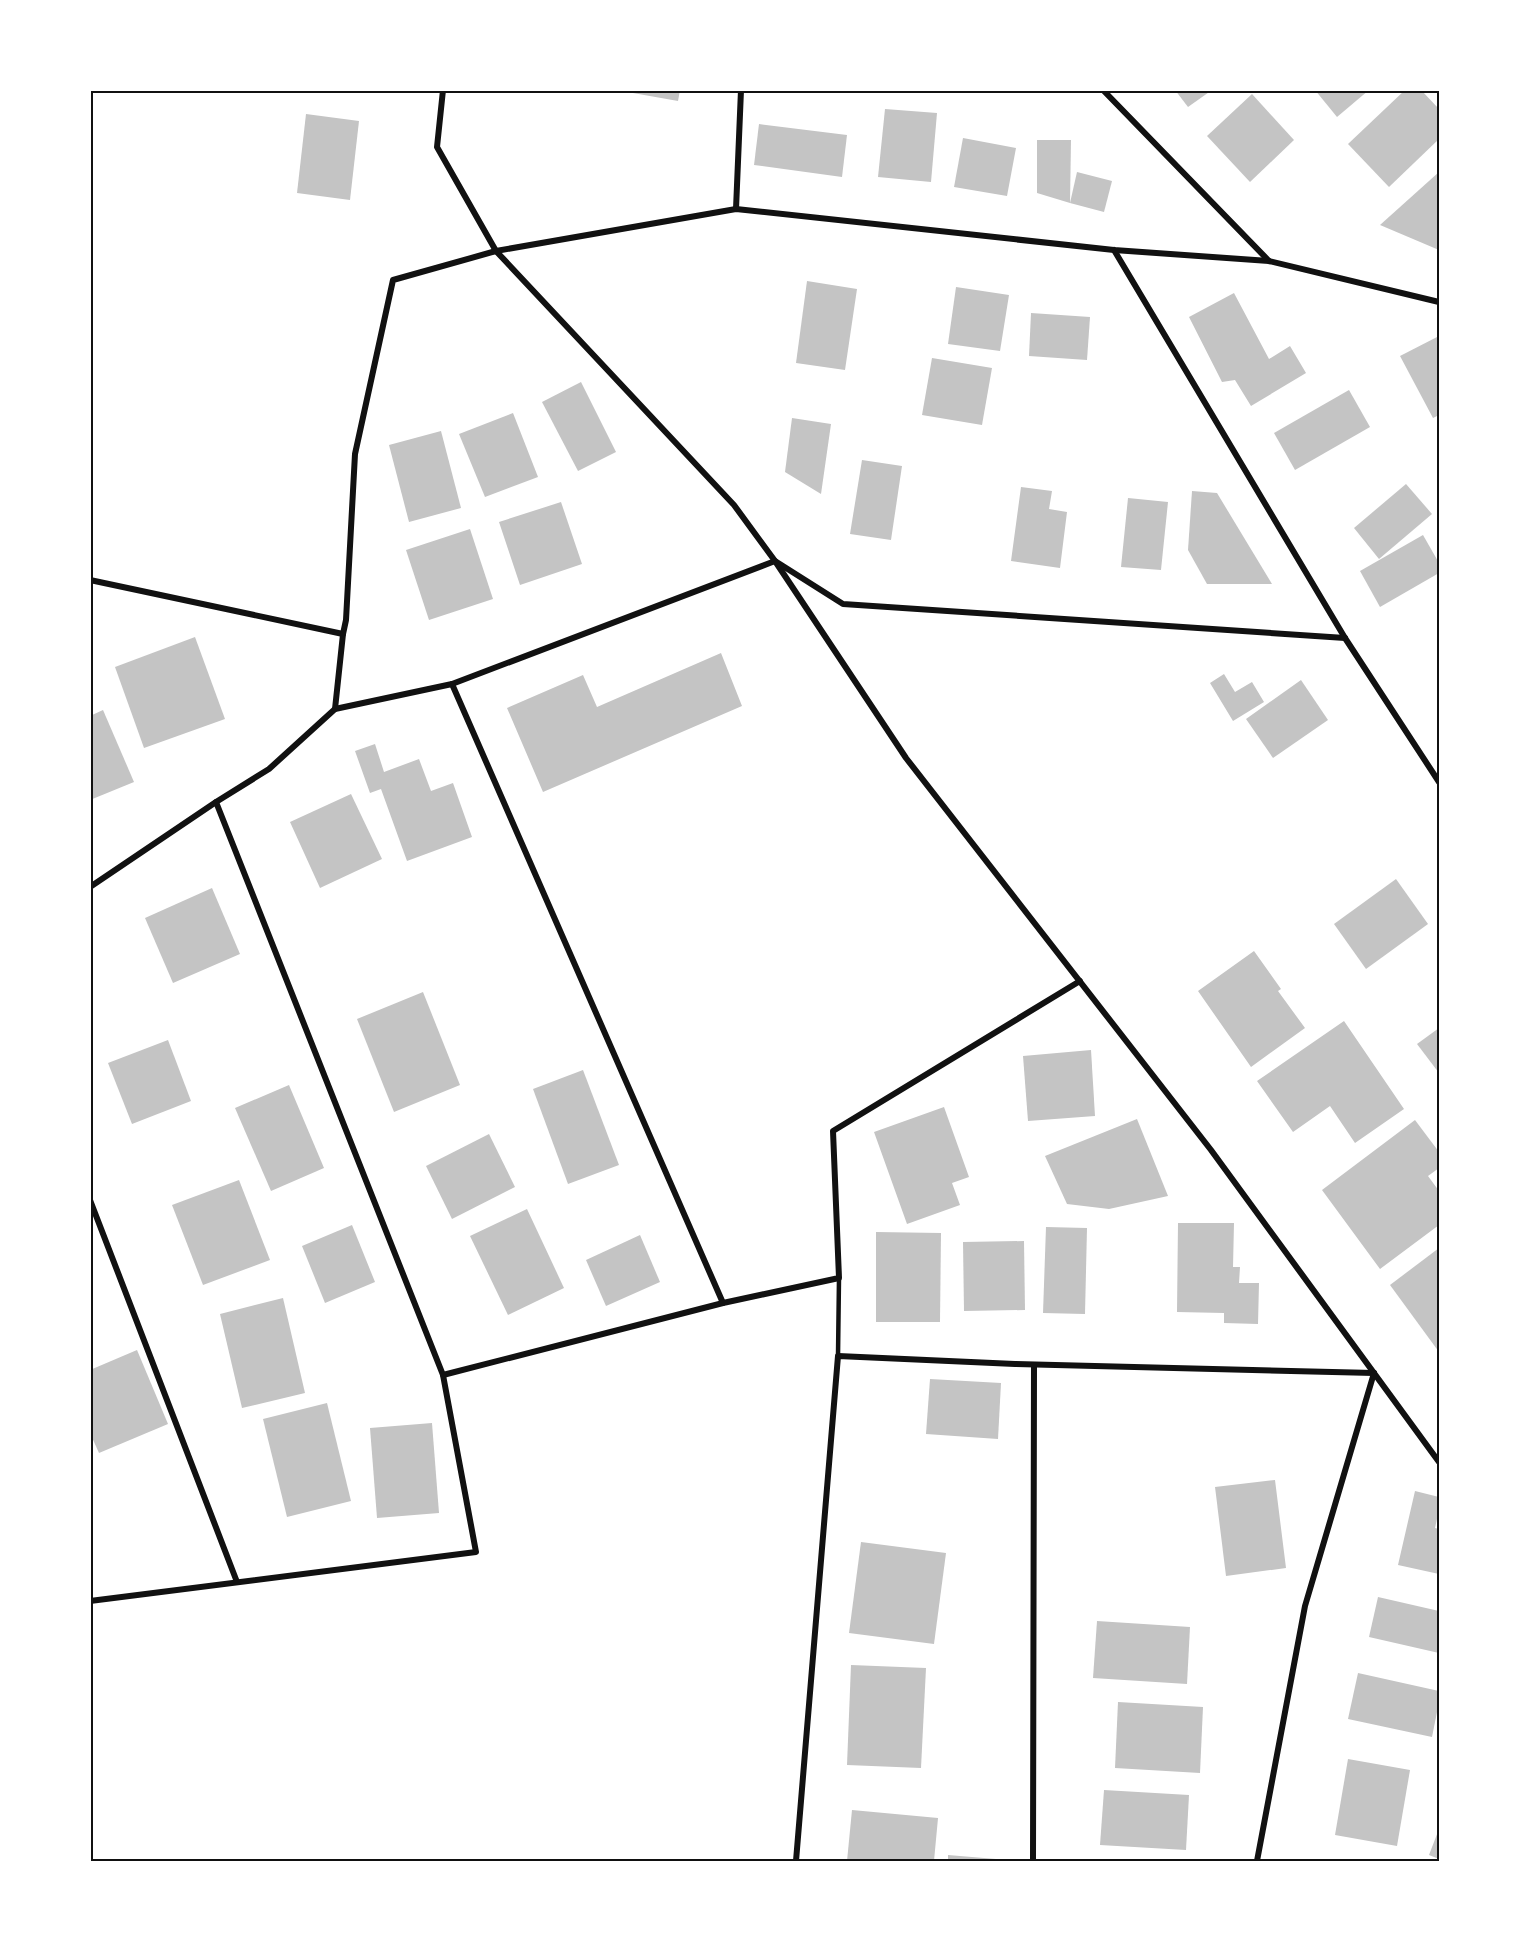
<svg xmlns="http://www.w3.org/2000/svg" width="1529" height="1951" font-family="'Zilla Slab',serif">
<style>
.building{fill:#c4c4c4}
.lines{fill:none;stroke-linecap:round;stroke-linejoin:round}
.service{stroke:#111;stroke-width:4.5}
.minor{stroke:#111;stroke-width:6}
.neatline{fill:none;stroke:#111;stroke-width:2}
</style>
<rect width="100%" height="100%" fill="#fff"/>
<!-- building -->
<g class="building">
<path d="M616,90H680L678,101Z"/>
<path d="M1175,90H1212L1188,107Z"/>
<path d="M1315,90H1369L1337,117Z"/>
<path d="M1405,90H1421L1439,109V139L1389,187L1348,144Z"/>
<path d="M1252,94L1294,140L1250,182L1207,136Z"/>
<path d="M885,109L937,113L931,182L878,177Z"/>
<path d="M306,114L359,121L350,200L297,193Z"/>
<path d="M759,124L847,135L842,177L754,165Z"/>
<path d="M963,138L1016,148L1007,196L954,187Z"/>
<path d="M1037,140H1071L1070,203L1037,193Z"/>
<path d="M1077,172L1112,181L1104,212L1070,203Z"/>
<path d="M1439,172V250L1380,225Z"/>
<path d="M807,281L857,289L845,370L796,363Z"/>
<path d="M956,287L1009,295L1000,351L948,344Z"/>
<path d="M1234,293L1269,359L1290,346L1306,373L1251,406L1235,380L1222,382L1189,317Z"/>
<path d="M1031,313L1090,317L1087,360L1029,356Z"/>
<path d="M1439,336V415L1433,418L1400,356Z"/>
<path d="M932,358L992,368L982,425L922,415Z"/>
<path d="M581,382L616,452L578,471L542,402Z"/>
<path d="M1349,390L1370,427L1295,470L1274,433Z"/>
<path d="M513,413L538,477L485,497L459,434Z"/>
<path d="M792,418L831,424L821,494L785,472Z"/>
<path d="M441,431L461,508L409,522L389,445Z"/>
<path d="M862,460L902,466L891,540L850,534Z"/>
<path d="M1406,484L1432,514L1379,559L1354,528Z"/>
<path d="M1021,487L1052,491L1049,509L1067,512L1060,568L1011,561Z"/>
<path d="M1192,491L1217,493L1272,584H1207L1188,550Z"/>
<path d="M1128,498L1168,502L1161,570L1121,567Z"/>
<path d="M561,502L582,564L520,585L499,522Z"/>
<path d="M470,529L493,599L429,620L406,550Z"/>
<path d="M1423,535L1439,563V573L1380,607L1360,571Z"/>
<path d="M195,637L225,719L144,748L115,667Z"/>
<path d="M721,653L742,706L543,792L507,708L583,675L597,707Z"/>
<path d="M1224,674L1235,692L1252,682L1264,702L1233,721L1210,683Z"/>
<path d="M1301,680L1328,720L1273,758L1246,719Z"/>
<path d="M103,710L134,782L90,800V716Z"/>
<path d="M375,744L384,772L419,759L431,791L453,783L472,837L407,861L381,789L370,793L355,751Z"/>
<path d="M351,794L382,859L320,888L290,822Z"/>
<path d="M1396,879L1428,924L1366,969L1334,924Z"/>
<path d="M212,888L240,954L173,983L145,918Z"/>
<path d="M1254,951L1281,989L1278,991L1305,1028L1251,1067L1198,991Z"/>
<path d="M423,992L460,1085L394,1112L357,1019Z"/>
<path d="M1344,1021L1404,1109L1355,1143L1330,1106L1293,1132L1257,1081Z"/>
<path d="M1439,1028V1073L1417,1044Z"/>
<path d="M168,1040L191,1101L132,1124L108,1063Z"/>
<path d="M1091,1050L1095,1116L1028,1121L1023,1056Z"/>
<path d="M583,1070L619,1165L568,1184L533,1089Z"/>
<path d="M289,1085L324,1168L271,1191L235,1108Z"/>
<path d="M944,1107L969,1177L952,1183L960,1205L907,1224L874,1132Z"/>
<path d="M1137,1119L1168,1196L1109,1209L1067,1204L1045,1156Z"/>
<path d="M1415,1120L1439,1152V1168L1428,1176L1439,1191V1225L1380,1269L1322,1190Z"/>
<path d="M489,1134L515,1187L452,1219L426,1166Z"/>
<path d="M239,1180L270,1260L203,1285L172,1205Z"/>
<path d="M527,1209L564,1288L508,1315L470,1236Z"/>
<path d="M1178,1223H1234L1233,1267H1240L1239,1283H1259L1258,1324L1224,1323V1313L1177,1312Z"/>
<path d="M352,1225L375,1282L325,1303L302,1246Z"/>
<path d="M1046,1227L1087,1228L1085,1314L1043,1313Z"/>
<path d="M876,1232L941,1233L940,1322H876Z"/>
<path d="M640,1235L660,1282L606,1306L586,1260Z"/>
<path d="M1024,1241L1025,1310L964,1311L963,1242Z"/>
<path d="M1439,1248V1352L1390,1285Z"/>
<path d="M283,1298L305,1393L242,1408L220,1314Z"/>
<path d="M137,1350L168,1424L99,1453L90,1433V1370Z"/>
<path d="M930,1379L1001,1383L998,1439L926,1434Z"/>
<path d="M327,1403L351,1501L287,1517L263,1419Z"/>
<path d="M432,1423L439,1513L377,1518L370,1428Z"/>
<path d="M1275,1480L1286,1568L1226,1576L1215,1487Z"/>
<path d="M1415,1491L1439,1497V1510L1435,1528L1439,1529V1574L1398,1565Z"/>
<path d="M861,1542L946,1553L934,1644L849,1633Z"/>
<path d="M1378,1597L1439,1611V1653L1369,1637Z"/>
<path d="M1097,1621L1190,1627L1187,1684L1093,1678Z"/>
<path d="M851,1665L926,1668L921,1768L847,1765Z"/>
<path d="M1358,1673L1439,1691V1702L1432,1737L1348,1719Z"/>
<path d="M1118,1702L1203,1707L1200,1773L1115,1768Z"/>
<path d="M1348,1759L1410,1770L1397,1846L1335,1835Z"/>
<path d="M1104,1790L1189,1795L1186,1850L1100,1845Z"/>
<path d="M852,1810L938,1818L934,1861H847Z"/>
<path d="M1439,1829V1859L1429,1855Z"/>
<path d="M948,1855L996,1859V1861H948Z"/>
</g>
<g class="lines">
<!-- service -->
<path class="service" d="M838,1356L839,1278"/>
<!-- minor -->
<g class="minor">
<path d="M443,90L437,147L496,251L734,505L775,561L906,758L1211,1150L1439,1462"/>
<path d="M1103,90L1269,261"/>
<path d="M736,209L741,90"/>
<path d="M1114,250L1345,638L1439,782"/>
<path d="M90,580L343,634"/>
<path d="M452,684L723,1303"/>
<path d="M335,709L343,634L346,620L355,454L393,280L496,251L736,209L1114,250L1269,261L1439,302"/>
<path d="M90,887L216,802L269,769L335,709L452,684L775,561L843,604L1345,638"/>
<path d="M90,1200L237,1582"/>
<path d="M443,1375L723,1303L839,1278L833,1131L1080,981"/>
<path d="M90,1601L476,1552L443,1375L216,802"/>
<path d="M796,1861L838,1356L1015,1364L1374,1373"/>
<path d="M1033,1861L1034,1365"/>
<path d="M1257,1861L1305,1606L1374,1373"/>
</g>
</g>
<!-- border -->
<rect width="1529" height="1951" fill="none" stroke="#ffffff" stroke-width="183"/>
<rect x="92" y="92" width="1346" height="1768" class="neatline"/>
</svg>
